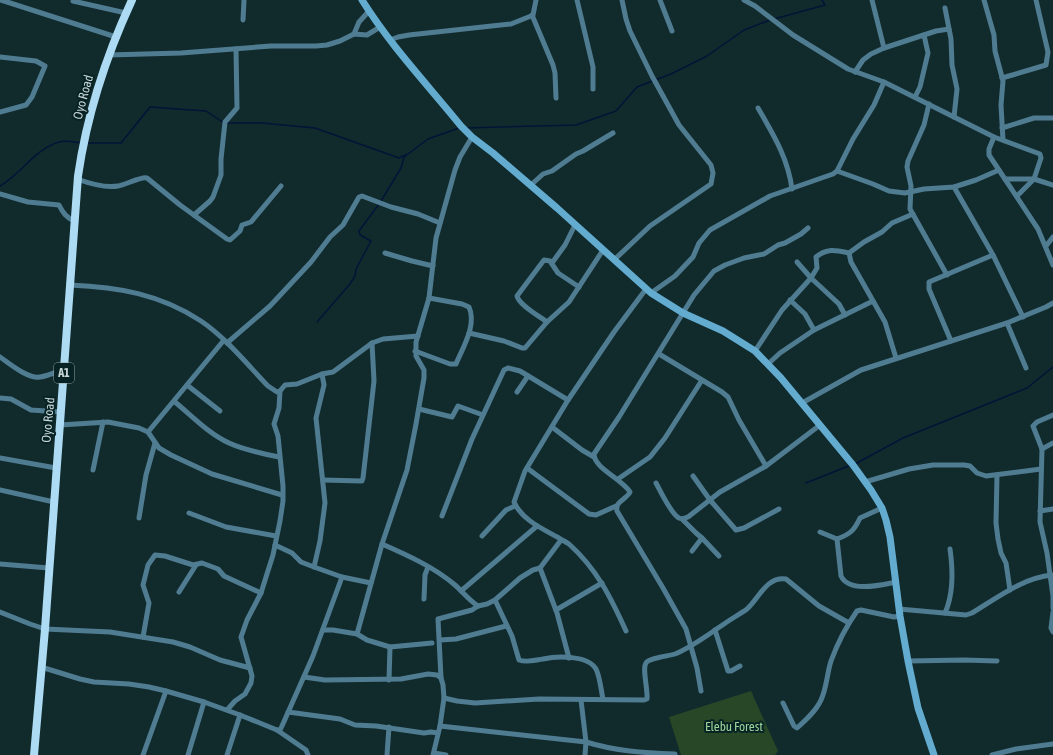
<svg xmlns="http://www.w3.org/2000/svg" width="1053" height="755" font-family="'Asap Condensed',sans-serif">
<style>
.green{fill:#274727}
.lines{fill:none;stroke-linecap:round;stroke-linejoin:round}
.stream{stroke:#031437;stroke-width:1.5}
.minor{stroke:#507c92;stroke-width:5}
.secondary{stroke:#63acd0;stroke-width:7}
.trunk{stroke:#acdbf3;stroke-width:8}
.labels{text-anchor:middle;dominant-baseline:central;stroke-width:4;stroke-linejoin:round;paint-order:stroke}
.shield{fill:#072224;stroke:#8ea1a2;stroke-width:1}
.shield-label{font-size:12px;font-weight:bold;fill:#c8d7d8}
.street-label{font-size:13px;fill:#c8d7d8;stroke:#072224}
.park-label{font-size:13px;fill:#9bd498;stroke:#072224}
</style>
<rect width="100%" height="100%" fill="#112b2d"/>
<!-- green -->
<path class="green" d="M751,691L778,751L775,755H681L669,717Z"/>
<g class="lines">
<!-- stream -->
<g class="stream">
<path d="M774,19L825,5L822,0"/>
<path d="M466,128L576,125L616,111L637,87L671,74L707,56L744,30L770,20"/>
<path d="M87,143H121L150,107L206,111L224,123H262L315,128L399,158L408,154L428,139L459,128"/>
<path d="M0,186C21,174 35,149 59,142C65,140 74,142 81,143"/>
<path d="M381,201L401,168L404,157L406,156"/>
<path d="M317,322L350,284L355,276L356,269L371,241L360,235L359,231L379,204"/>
<path d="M855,464L903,438L1027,388L1053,367"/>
<path d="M806,483L851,465"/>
</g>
<!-- minor -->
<g class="minor">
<path d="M1,0L116,37"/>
<path d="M577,0L593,67V89"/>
<path d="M660,0L672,31"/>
<path d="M744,0L755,6L793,35L848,69L884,82L994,137L1040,154L1041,158L1034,179L1017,196"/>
<path d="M872,0L884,48"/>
<path d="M984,0L994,35L995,51L1003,81L1001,105L1003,140"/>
<path d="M73,1L126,13"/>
<path d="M945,8L951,39L952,65L957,89L954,117"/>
<path d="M532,15L553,65L555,73L556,98"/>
<path d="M243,20L244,0"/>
<path d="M354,34L359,22L369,11"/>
<path d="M390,40L398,37L409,35L511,24L531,16L533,15L536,0"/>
<path d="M108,55L181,53L271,46H316L327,45L340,41L354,34L367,35L380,27"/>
<path d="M0,57L36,61L45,66L32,97L26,105L0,112"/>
<path d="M855,72L863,60L871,54L884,48L936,31L949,29"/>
<path d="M1002,78L1046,65L1048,52L1036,0"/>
<path d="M915,97L920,87L928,53L924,35"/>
<path d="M929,104L924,125L908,161L907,167L911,186L910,209L947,275"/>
<path d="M758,108C773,134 788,158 792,189"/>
<path d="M1002,128L1034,118H1053"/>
<path d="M994,137L989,149V155L1038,229L1053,265"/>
<path d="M837,171L873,184L889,191L905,193L924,189L954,187L976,180L999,170"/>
<path d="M77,179C88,183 106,188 118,186C125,185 142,176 147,178L180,205L227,239L230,240L240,231L242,225L251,222L281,186"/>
<path d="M1005,179H1034L1053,185"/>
<path d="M531,185L543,174L552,171L576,154L583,151L613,133"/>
<path d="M954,187L993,255L1023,317"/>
<path d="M0,194L28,202L59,205C63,213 66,217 74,221"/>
<path d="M194,215L210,201L213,197L221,175V159L225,122L237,108L236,49"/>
<path d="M1046,246L1053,237"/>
<path d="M385,253L412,261L433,266"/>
<path d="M849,253L851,262L885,322L896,358"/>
<path d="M849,253L864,242L882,232L892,223L913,214"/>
<path d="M614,260L650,226L711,184L713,173L711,165L679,125L652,76L630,31L626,19L622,0"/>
<path d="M797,262L811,278L839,304L845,315"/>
<path d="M552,263L565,245L575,225"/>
<path d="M70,285C118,287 160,294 201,321C226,338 247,364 268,386L277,392L280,391L285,385L297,384L322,374L333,372L372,343L383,339L418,336"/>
<path d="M651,293L675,276L693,257L699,243L710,230L770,196L833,174L837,171L853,139L874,105L884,82"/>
<path d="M790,300L805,314L814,330"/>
<path d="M547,322C539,316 519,305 517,296L544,260L550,261L558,273L579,287"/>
<path d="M1007,323L1026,368"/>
<path d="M469,333L504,341L522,348H525L547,322L569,302L603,250"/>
<path d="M951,341L929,289V282L993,255"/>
<path d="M227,343L270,306L311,262L330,237L343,225L359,197L362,196L391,207L418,214L440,223"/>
<path d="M415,351L450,364H456C463,347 477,325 469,307L462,304L429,298"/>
<path d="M755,351L782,310L811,278L817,268L816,257C827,248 835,250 849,253"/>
<path d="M659,354L722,392L728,397L739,420L766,466"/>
<path d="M0,357C10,364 28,379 40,377C48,376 56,372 64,369"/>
<path d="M768,364L780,353L814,330L873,301"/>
<path d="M187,385L220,411"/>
<path d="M517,392L528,376"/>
<path d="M0,398L11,399L31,410L61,412"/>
<path d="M175,402C192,416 208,433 229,443C242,449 264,454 279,457"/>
<path d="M802,403L861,370L1007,323L1046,307L1053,303"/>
<path d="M419,409L452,417L458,406L483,415"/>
<path d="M1053,415L1037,422L1033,426L1042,449L1040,522L1047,553L1053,596V608"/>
<path d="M60,425L108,422L139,428L148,432L159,448L171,455L212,474L282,495"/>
<path d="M552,427L582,450L594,457"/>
<path d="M148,432L224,340"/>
<path d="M1042,449L1053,443"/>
<path d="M0,458L56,468"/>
<path d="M527,468L589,514L596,515L616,506"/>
<path d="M93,470L103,422"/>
<path d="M997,475L996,523L998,539L1001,553L1006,563L1010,590"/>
<path d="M693,476L710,500L736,530L744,528L779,509"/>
<path d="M618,479L650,457L665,438L702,380"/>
<path d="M323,480L362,481L363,478L374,381L372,343"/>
<path d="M865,482L909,469L933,465H964L970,466L977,473L986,476L1041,469"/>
<path d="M656,483C661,492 671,514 679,518C682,520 685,518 688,517L720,492L766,466L820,425"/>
<path d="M0,490L54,502"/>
<path d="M1040,511L1053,509"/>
<path d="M189,513L226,527L276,536"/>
<path d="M442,516L472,439L504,370L508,368L520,371L568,400"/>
<path d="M139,518L146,475L155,443"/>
<path d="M682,519L696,533L702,538L719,556"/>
<path d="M820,532L837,539C850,534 854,531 860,518L882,508"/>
<path d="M482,536L506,510L515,506"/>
<path d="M837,539L841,576C849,593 881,585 896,582"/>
<path d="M561,540L540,568L557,613L569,658"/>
<path d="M382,544C407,555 434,567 455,585C463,592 469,600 478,606"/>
<path d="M275,545L292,553L301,562L314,567L342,577L371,583"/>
<path d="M692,551L702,538"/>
<path d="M0,564L49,568"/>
<path d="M314,567L320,541L325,503L316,418L324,385L322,374"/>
<path d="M461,591L537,526"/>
<path d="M179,592L196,565"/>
<path d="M424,599L425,575L428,567"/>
<path d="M495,600L512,636L519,660C527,663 535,660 543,659C557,656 588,655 596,669C600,677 601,690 603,699"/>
<path d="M899,609L966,615L972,613C997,598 1022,578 1052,575"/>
<path d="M556,610L602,583"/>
<path d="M0,612L30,624L45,629L110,632L173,642L190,647L220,660L250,668"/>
<path d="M1053,612L1051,628L1053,632"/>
<path d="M945,613C954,593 953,570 950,549"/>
<path d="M323,630H333L357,634L367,640L390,647L432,643"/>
<path d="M715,630L728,671H731L740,666"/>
<path d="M626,631C611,598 597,569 569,544C566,542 562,540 559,538C543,529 522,520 514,502L525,471L568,400L614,332L646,289"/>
<path d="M357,634L382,544L407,470L416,424L424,378V370L416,356V342L429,298L436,238L455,170L460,157L472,137"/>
<path d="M143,637L149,603L143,585L148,565L155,555L165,556L193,565L202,563L218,569L224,576L261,593"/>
<path d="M440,640L456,639L506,626"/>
<path d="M908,661L964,660L997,661"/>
<path d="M41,667L80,679L94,682L129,684L149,687L166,691L204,702L240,715L277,730L306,750L308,755"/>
<path d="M304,677L325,680L401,679L428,674L437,675L441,678L443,685L444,698L440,726L433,755"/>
<path d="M441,678L438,619L472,610L478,606L487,604L495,600L520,578L533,570L540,568"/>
<path d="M389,680L390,647"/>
<path d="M701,691L697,668L686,629L663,588L617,511C615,501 626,500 630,492C622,479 594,468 594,454L619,417L694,295L714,271L725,265L744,258L764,254L778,245L785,243L801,234L808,228"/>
<path d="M444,698L457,701L475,703L539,699L644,700L647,699C648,690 642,668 646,663C649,658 669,656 675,654C692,647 709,634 724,624C731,619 740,614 747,609C759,598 767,576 786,579L819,606L849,623"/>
<path d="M581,700L586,742L585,755"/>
<path d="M783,703L794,726L797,728C806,720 816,711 821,700C827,687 827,673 831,661C838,642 845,628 857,611L861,610L894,617L900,616"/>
<path d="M227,710L235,701L245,694L251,683L252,676L241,637L247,620L261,593L266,577L273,555L280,521L283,501V486L278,436L274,424L279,408L280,391"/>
<path d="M288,712L340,719L355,725L376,726L424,733L431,732L438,733"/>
<path d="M440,726L586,742C615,751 644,753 675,754V755"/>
<path d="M277,730H280L282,726L313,656L342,577"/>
<path d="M434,753L446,755"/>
<path d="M143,755L166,691"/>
<path d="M188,755L204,702"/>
<path d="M227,755L240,715"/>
<path d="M387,755L389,727"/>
<path d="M992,755L1016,749L1053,744"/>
</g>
<!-- secondary -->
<path class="secondary" d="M362,0C390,45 427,84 461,126L472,137L493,153L557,208L651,293L683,313L723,331L755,351L781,378L853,465L871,490L882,508L886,520L890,537L900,616L908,661L918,708L934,755"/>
<!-- trunk -->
<path class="trunk" d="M34,755L45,629L78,176C87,114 106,56 132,0"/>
</g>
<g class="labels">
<!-- shield labels -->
<rect class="shield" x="54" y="363" width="20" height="20" rx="3"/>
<g class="shield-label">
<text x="64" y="373">A1</text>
</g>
<!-- street labels -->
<g class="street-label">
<text transform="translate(83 97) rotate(-75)">Oyo Road</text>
<text transform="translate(48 420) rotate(-85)">Oyo Road</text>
</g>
<!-- park labels -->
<g class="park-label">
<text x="734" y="726">Elebu Forest</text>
</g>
</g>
</svg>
